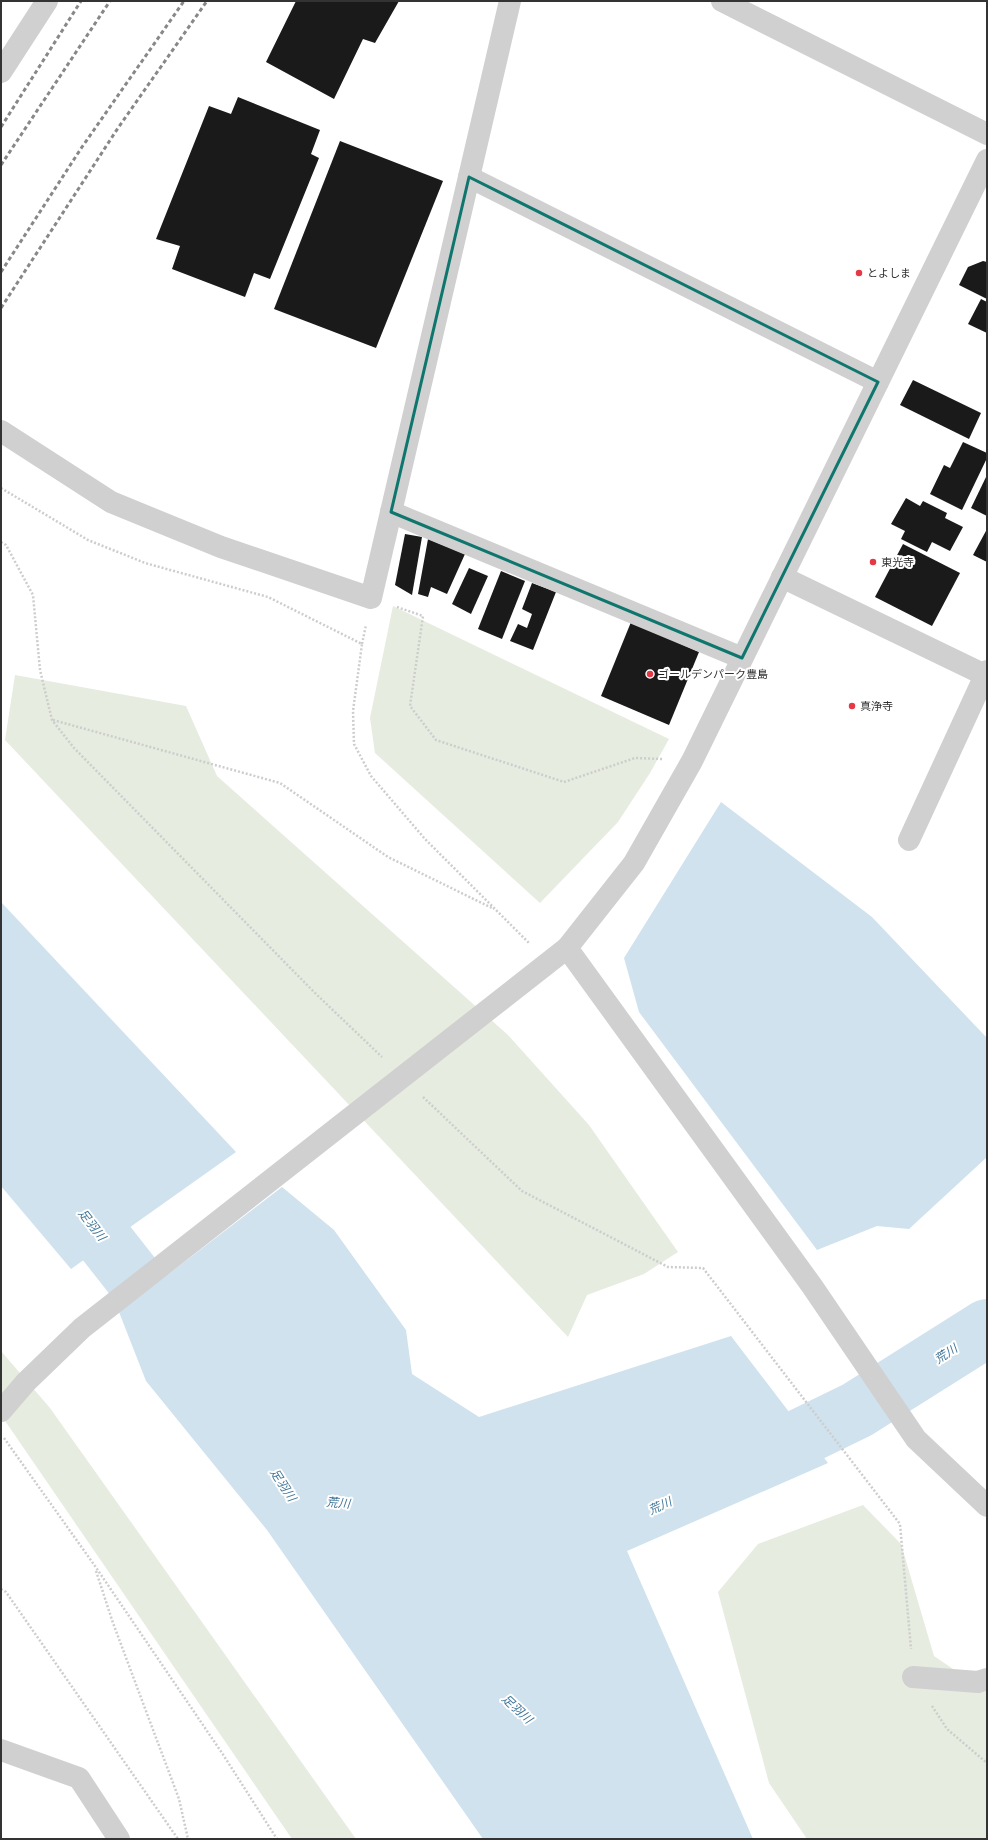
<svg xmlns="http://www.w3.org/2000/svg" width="988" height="1840" font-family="Roboto,'Noto Sans JP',sans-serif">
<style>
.green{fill:#e6ecdf}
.water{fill:#cfe2ee}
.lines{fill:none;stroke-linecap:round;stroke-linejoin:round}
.river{stroke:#cfe2ee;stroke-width:58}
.building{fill:#1a1a1a}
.path{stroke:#cdcdcd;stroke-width:2.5;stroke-dasharray:2 2;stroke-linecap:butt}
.minor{stroke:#d0d0d0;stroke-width:22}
.rail{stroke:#888;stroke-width:3;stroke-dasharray:4 3;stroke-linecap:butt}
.minor-bridge{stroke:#d0d0d0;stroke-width:22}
.marked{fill:none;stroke:#0f766e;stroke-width:3;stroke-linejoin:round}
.poi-dot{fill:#e63946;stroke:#fff;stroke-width:1.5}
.labels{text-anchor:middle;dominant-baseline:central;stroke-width:4;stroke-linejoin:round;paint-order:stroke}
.poi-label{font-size:11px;fill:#333;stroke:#fff;text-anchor:start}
.water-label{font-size:12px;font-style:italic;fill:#3f7597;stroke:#fff}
</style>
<rect width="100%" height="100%" fill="#fff"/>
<!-- green -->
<g class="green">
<path d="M393,606L669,739L650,773L618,822L540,903L375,753L370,718Z"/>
<path d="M15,675L186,706L217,776L508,1035L589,1125L678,1252L644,1274L587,1295L568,1337L5,740Z"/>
<path d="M1,1351L50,1408L356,1839H292L1,1415Z"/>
<path d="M863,1505L901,1544L934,1656L987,1692V1839H807L769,1783L718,1592L758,1544Z"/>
</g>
<!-- water -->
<g class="water">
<path d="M721,802L872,917L987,1038V1157L909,1229L877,1226L817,1250L639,1012L624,958Z"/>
<path d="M1,902L236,1152L71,1269L1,1186Z"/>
<path d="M282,1187L334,1230L406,1330L412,1374L479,1417L731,1336L828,1463L627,1551L753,1839H483L267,1530L146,1381L119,1312Z"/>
</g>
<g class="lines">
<!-- river -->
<g class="river">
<path d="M1,1109L181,1338"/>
<path d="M734,1470L857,1410L987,1328"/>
</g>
</g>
<!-- building -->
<g class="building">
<path d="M296,1H399L375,43L363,39L334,99L266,62Z"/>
<path d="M238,97L320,130L311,154L319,158L270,279L254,273L245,297L172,269L180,246L156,239L209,106L231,114Z"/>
<path d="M340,141L443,181L376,348L274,309Z"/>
<path d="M983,261L987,262V299L959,285L968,267Z"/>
<path d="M981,299L987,302V333L968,324Z"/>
<path d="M913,380L981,413L969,439L900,405Z"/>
<path d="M963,442L987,453V458L962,510L930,494L944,465L950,468Z"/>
<path d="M987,475V516L971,508Z"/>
<path d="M906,498L920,506L923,501L947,513L945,518L963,527L950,551L932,542L927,552L901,539L905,531L891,524Z"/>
<path d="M987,529V562L973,555Z"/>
<path d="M405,534L422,537L412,595L395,585Z"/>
<path d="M428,539L465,554L447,594L431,587L428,597L418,594Z"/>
<path d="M903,544L960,573L932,626L875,597Z"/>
<path d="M469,568L488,576L471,614L452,604Z"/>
<path d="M501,571L525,581L502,639L478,629Z"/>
<path d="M532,583L556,592L533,650L510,641L518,624L527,628L532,614L522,609Z"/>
<path d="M631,622L699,652L669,725L601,696Z"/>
</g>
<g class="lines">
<!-- path -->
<g class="path">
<path d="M1,488L88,540L145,563L268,597L362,644L353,711L354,744L371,776L425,839L529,943"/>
<path d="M1,542L6,545L33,595L40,670L52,720L74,748L315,993L382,1057"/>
<path d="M397,607L423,616L410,706L436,740L564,782L635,758L662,759"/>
<path d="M362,644L366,625"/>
<path d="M53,720L280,783L388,857L494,909"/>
<path d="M423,1097L522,1191L668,1267L703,1268L900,1524L911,1649"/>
<path d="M4,1438L95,1566L222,1753L277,1839"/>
<path d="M96,1571L113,1623L179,1799L188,1839"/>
<path d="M1,1589L6,1592L178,1839"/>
<path d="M932,1706L947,1729L987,1763"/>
</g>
<!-- minor -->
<g class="minor">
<path d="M722,1L987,134"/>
<path d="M1,72L47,1"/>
<path d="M987,160L692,761L634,863L567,948L812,1286L916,1439L987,1506"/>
<path d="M469,177L878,382"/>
<path d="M1,431L111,502L221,547L371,598L510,1"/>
<path d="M391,512L742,658"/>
<path d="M782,577L985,675"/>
<path d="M909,840L987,671"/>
<path d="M913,1677L978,1682L987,1679"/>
<path d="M1,1750L79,1778L119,1839"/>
</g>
<!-- rail -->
<g class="rail">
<path d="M1,127L81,1"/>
<path d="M1,165L110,1"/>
<path d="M1,272L82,147L184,1"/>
<path d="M1,308L118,128L207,1"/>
</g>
<!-- minor-bridge -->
<path class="minor-bridge" d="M1,1411L26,1382L82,1328L567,948"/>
</g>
<!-- marked area -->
<path class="marked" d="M469,177L878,382L742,658L391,512Z"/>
<!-- markers -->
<g class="poi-dot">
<circle cx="859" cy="273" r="4"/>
<circle cx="873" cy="562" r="4"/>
<circle cx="650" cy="674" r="4"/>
<circle cx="852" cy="706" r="4"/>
</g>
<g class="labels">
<!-- poi labels -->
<g class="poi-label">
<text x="867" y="273">とよしま</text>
<text x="881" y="562">東光寺</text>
<text x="658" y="674">ゴールデンパーク豊島</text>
<text x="860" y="706">真浄寺</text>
</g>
<!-- water labels -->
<g class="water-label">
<text transform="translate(92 1225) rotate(52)">足羽川</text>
<text transform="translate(946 1354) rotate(-33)">荒川</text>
<text transform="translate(283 1485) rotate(57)">足羽川</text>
<text transform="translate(338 1503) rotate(5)">荒川</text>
<text transform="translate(660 1506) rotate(-25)">荒川</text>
<text transform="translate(517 1709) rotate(43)">足羽川</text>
</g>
</g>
<!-- border -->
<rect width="988" height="1840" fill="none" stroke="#333333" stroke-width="4"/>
</svg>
